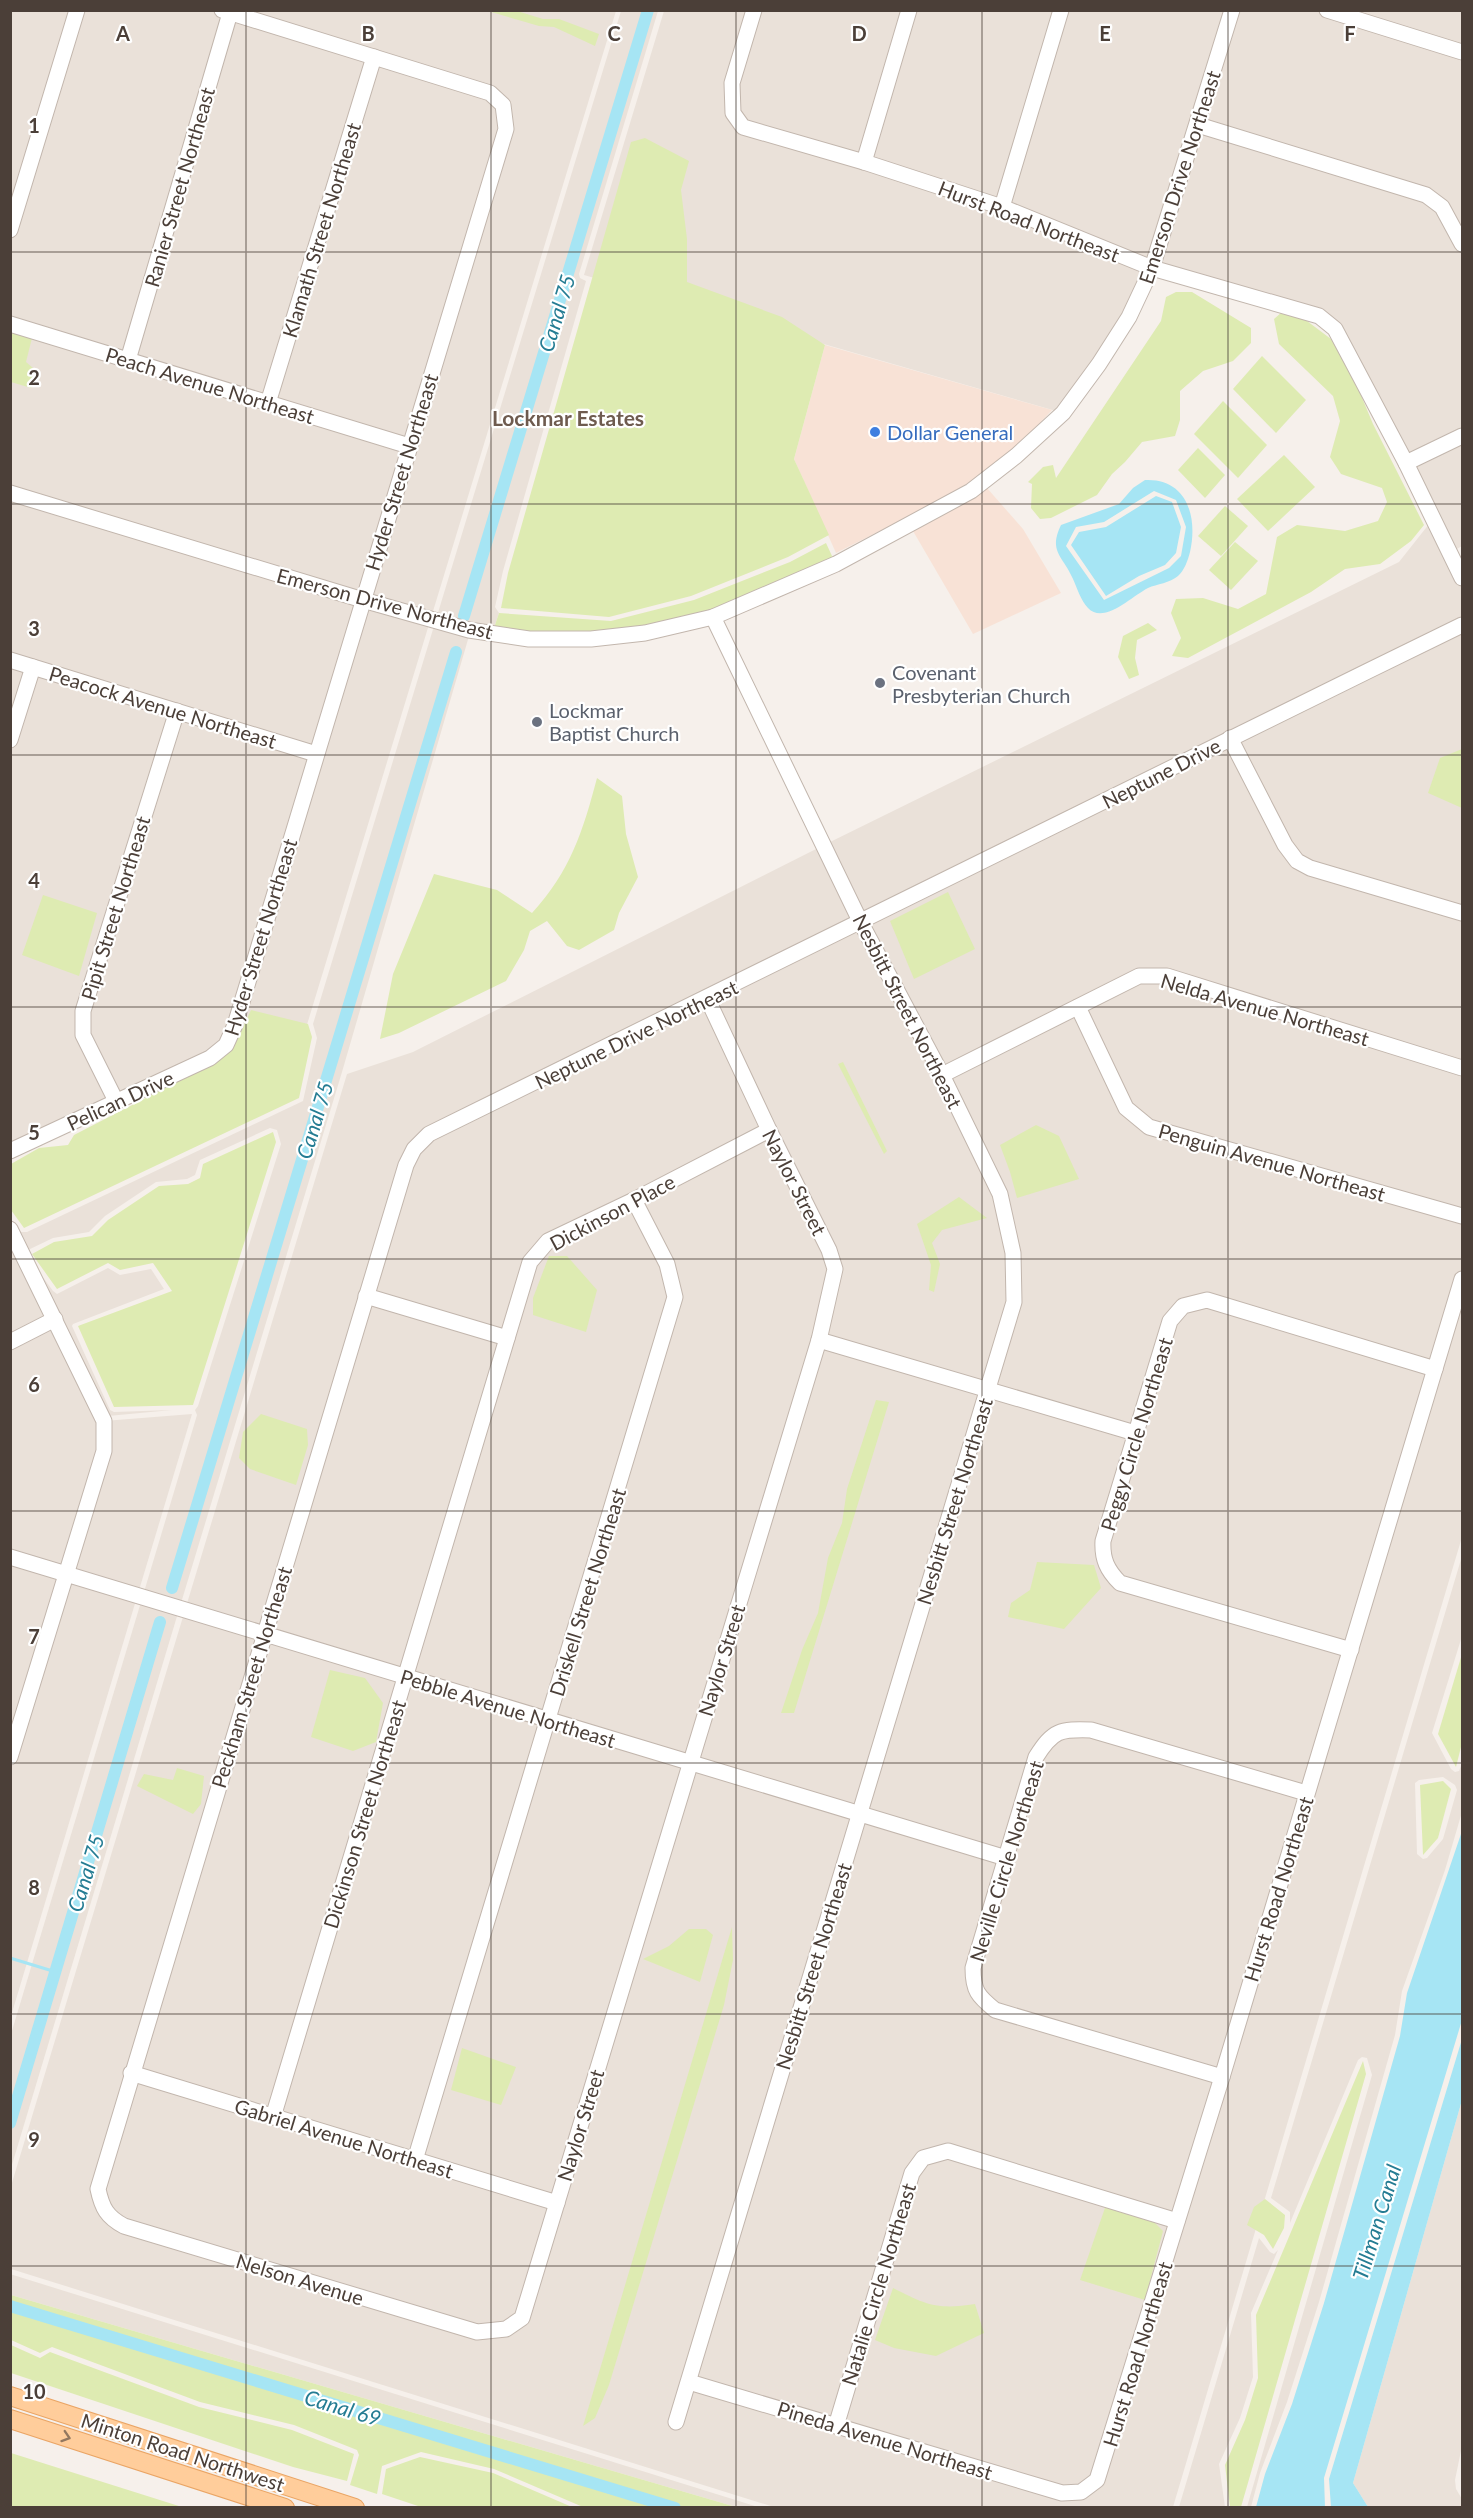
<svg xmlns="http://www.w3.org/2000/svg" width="1473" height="2518" font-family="Lato,sans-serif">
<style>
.residential{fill:#eae1d9;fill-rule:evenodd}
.commercial{fill:#f8e2d6}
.green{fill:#deebb2}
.water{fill:#a6e5f4;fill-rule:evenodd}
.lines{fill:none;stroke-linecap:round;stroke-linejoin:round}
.stream{stroke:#a6e5f4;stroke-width:3}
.canal{stroke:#a6e5f4;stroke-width:12}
.minor-casing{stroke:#c2b6ad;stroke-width:17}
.major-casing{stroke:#eaa565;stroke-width:20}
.minor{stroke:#fff;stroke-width:15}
.major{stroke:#ffcd9b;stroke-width:18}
.oneway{stroke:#937860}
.grid{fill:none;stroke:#4b3f38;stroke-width:1.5;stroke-opacity:0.55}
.shop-dot{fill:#3f7fe0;stroke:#fff;stroke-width:2}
.worship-dot{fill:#6b7280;stroke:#fff;stroke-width:2}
.labels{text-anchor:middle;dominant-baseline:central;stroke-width:4.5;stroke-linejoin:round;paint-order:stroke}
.street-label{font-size:20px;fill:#4b3f38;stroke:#fff}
.shop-label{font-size:20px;fill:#366cbe;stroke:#fff;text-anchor:start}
.worship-label{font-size:20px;fill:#5b616d;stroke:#fff;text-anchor:start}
.water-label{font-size:21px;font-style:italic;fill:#247c93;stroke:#fff}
.neighbourhood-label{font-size:21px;font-weight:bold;fill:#6e5b4f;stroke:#fff}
.grid-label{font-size:20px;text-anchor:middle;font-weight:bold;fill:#4b3f38;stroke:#fff;stroke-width:4.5;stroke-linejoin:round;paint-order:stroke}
</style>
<rect width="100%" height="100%" fill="#f6f0eb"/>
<!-- residential -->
<g class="residential">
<path d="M10,11H616L302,1041L235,1025L226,1045L10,1151Z"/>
<path d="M621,11H658L579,274L580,278L586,281L503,571L495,607L499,613L494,628L437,616Z"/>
<path d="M664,11H1462V546L1450,553L1462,578V1537L1173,2507H774L11,2269V2186L347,1074L413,1052L824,845L1399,562L1433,519L1335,329L1152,268L1063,413L584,275Z"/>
<path d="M434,626L469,636L342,1072L181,1603L144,1592L197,1415L195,1410L198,1406L281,1144L277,1130L270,1128L200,1160L195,1175L187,1179L156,1182L105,1216L89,1232L53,1238L28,1250L14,1223L21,1232H27L303,1101L317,1038L313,1024Z"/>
<path d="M11,1229L104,1421L192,1414L11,2016Z"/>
<path d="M108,1268L120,1275L151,1269L164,1289L73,1324L72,1326L110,1410L114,1412L172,1410L108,1416L39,1272L53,1291L57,1294Z"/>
<path d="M1462,1556V1636L1432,1733L1451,1769L1455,1772L1459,1771L1462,1763V1812L1445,1870L1402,1991L1395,2035L1319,2302L1287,2402L1260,2473L1251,2507H1247L1372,2075L1367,2058L1362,2057L1358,2060L1290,2223V2212L1271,2198ZM1443,1777L1455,1785L1457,1790L1443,1839L1427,1858L1423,1859L1417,1854L1415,1783L1419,1780Z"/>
<path d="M141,1602L178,1613L11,2168V2034Z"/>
<path d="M1462,2100V2446L1455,2480L1456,2489L1462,2499V2507H1368L1353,2483Z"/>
<path d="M1259,2238L1270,2252L1274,2254L1278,2250L1251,2313L1253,2377L1240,2418L1219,2464L1225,2507H1179Z"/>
<path d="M10,2274L758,2507H736L11,2295Z"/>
</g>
<!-- commercial -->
<g class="commercial">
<path d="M825,345L1052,410L1022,442L973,480L943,499L836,553L794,459Z"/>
<path d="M987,488L1023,529L1061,593L973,634L913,531Z"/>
</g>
<!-- green -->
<g class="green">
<path d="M488,11H517L543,19H559L599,34L595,46L554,27L539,26Z"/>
<path d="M645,138L689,161L681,190L687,239V282L782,317L825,345L794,459L829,535L788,557L691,596L609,617L501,608L508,573L631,142Z"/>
<path d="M1176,292H1192L1251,328V343L1233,361L1203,371L1180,391V420L1175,436L1142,442L1125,462L1112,474L1097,495L1051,518L1040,519L1031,508L1032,484L1028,482L1043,467L1053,465L1056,478L1161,321L1166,297Z"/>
<path d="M1282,312L1307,321L1331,339L1347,362L1373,424L1424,525L1411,541L1380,564L1345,569L1311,592L1188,658L1172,656L1181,638L1171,613L1176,599L1203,598L1238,609L1266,594L1277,537L1297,525L1345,531L1378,521L1387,502L1382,488L1341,474L1330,457L1340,421L1333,396L1279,344L1274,319Z"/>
<path d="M10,331L32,338L26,362L40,374L31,388L11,382Z"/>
<path d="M1262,356L1306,400L1276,433L1233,389Z"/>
<path d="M1223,401L1267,445L1238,478L1194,434Z"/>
<path d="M1198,448L1225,475L1205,498L1178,470Z"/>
<path d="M1284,455L1315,487L1268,531L1237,499Z"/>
<path d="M1225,506L1248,526L1221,556L1198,536Z"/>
<path d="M1235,542L1258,561L1231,590L1209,570Z"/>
<path d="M826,543L832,556L835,558L711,612L644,628L590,633H529L494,628L499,613L611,621L694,600L790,562Z"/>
<path d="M1148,623L1157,630L1137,640L1135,658L1139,675L1129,679L1118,657L1123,636Z"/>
<path d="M1462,749V808L1428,793L1440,758Z"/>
<path d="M597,778L622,796L626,834L638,877L619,913L614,930L579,950L567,946L547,921L530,931L524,950L506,981L399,1033L380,1039L393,974L434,874L497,890L532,913C570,872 583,831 597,778Z"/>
<path d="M948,892L975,949L914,979L890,921Z"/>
<path d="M43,895L97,913L79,976L22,955Z"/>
<path d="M251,1010L308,1024L312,1037L299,1098L24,1228L11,1210V1164L39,1148L68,1145L74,1135L206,1067L237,1040Z"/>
<path d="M843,1062L887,1151L884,1154L838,1064Z"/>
<path d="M1036,1125L1059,1136L1079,1179L1017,1198L1010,1172L1000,1145Z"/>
<path d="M273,1132L276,1142L193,1405L114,1407L78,1326L172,1291L153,1263L120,1270L108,1263L57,1289L32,1254L54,1242L92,1236L108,1220L159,1186L188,1184L200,1178L203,1164Z"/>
<path d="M959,1197L987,1218L942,1230L932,1243L940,1264L934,1292L929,1290L931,1265L917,1224Z"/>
<path d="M549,1256H567L597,1290L586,1332L533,1315V1298Z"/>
<path d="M876,1400L889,1402L794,1713H781L802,1650L818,1613L828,1558L842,1523L847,1489Z"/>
<path d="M261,1414L307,1429L308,1445L296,1485L250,1469L239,1458L243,1432Z"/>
<path d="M1037,1562L1094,1565L1101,1588L1064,1629L1008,1617L1011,1603L1030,1590Z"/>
<path d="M1462,1654V1743L1456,1767L1438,1734Z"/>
<path d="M330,1670L365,1678L383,1703L376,1742L353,1751L311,1737Z"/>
<path d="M177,1768L204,1776L201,1804L193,1814L137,1786L144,1774L173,1780Z"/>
<path d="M1443,1781L1451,1789L1438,1838L1423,1855L1420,1785Z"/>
<path d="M732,1927L733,1960L724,2005L609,2385L595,2418L583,2426Z"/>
<path d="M689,1929H706L713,1935L700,1982L643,1959L669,1946Z"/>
<path d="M462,2048L516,2067L501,2105L451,2090Z"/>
<path d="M1363,2061L1366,2074L1241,2507H1230L1225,2465L1245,2420L1258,2378L1256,2315Z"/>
<path d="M1265,2199L1285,2215L1284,2228L1273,2249L1264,2235L1247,2225L1254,2207Z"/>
<path d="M1106,2205L1152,2220L1163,2231L1145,2300L1080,2280Z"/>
<path d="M893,2288C926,2305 938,2310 975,2304L984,2333L936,2356L894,2348L875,2340Z"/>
<path d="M11,2295L736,2507H583L494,2469L421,2452L382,2466L377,2494L350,2485L359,2455L357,2450L294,2425L200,2402L52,2347L40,2353L11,2340Z"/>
<path d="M11,2345L40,2358L50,2352L199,2407L292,2430L354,2454L347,2481L293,2467L11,2373Z"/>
<path d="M11,2453L182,2507H11Z"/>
<path d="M420,2457L493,2473L572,2507H421L382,2494L386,2469Z"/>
</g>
<!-- water -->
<g class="water">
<path d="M1145,480C1187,478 1198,517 1190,552C1188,560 1184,571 1178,576C1170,583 1157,584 1148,588C1132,596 1104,625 1088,608C1081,601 1077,588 1073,579C1063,556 1048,552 1061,525L1119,504L1133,488ZM1154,491L1176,500L1186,527L1181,556L1169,568L1104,600L1066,546L1076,527L1104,522Z"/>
<path d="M1156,496L1172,502L1181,527L1176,553L1165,565L1139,576L1106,596L1071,545L1079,532L1106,527Z"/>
<path d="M1462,1831V2020L1324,2478L1325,2507H1256L1265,2474L1292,2404L1324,2303L1400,2036L1407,1993Z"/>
<path d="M1462,2039V2100L1353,2483L1368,2507H1331L1329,2479Z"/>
</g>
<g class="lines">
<!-- stream -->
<path class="stream" d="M10,1958L56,1972"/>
<!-- canal -->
<g class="canal">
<path d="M464,616L648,10"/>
<path d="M172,1588L456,652"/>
<path d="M10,2123L160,1622"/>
<path d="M10,2306L675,2508"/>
</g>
<!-- minor casing -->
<g class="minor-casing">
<g id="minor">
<path d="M754,10L732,83L733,113L743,127L864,162L1002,207L1152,268L1319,316L1335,329L1406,463L1462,578"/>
<path d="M1327,10L1462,52"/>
<path d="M1198,125L1426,195L1442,207L1462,244"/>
<path d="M864,162L909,10"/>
<path d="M1002,207L1061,10"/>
<path d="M10,230L77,10"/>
<path d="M10,324L409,446"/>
<path d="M128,360L230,13"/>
<path d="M268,403L374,57"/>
<path d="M1406,463L1462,436"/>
<path d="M10,493L363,600L469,630L529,639H591L645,633L713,617L836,564L971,491L1016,456L1063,413L1099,364L1129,317L1152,268L1232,10"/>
<path d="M10,660L316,754"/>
<path d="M1230,738L1285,845L1297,861L1310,868L1462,913"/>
<path d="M10,740L33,667"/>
<path d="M708,1000L769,1130L829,1250L835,1269L819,1340L522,2318L506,2329L477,2332L124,2226C107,2217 102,2208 98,2189L406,1165L414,1149L429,1134C775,967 1117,793 1462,625"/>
<path d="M1078,1007L1126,1108L1149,1127L1462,1216"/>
<path d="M942,1075L1139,976H1167L1462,1068"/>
<path d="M116,1101L83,1035V1011L177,711"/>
<path d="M10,1151L210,1058L226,1045L235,1025L506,129L503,105L490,93L222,10"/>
<path d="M10,1229L104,1421V1451L10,1757"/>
<path d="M366,1296L507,1338"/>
<path d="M819,1340L1135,1433"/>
<path d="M10,1342L55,1319"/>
<path d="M10,1557L1006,1858"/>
<path d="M1351,1650L1120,1583C1107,1570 1102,1559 1103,1541L1170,1321L1183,1306L1207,1300L1435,1369"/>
<path d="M131,2073L557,2203"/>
<path d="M1222,2077L995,2010C978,1996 973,1991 973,1968L1036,1757C1053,1730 1060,1729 1091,1730L1306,1793"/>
<path d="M273,2117L530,1262L548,1241L634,1200L769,1130"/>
<path d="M415,2160L675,1297L667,1264L634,1200"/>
<path d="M689,2382L1062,2493L1081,2492L1097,2480L1222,2077L1462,1279"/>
<path d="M676,2422L1014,1302L1013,1253L1000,1194L942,1075L861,923L713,617"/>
<path d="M836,2426L912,2173L923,2158L948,2151L1177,2221"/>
</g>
</g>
<!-- major casing -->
<g class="major-casing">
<g id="major">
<path d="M10,2396L355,2508"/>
<path d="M10,2419L285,2508"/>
</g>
</g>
<!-- minor -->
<use href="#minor" class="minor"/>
<!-- major -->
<use href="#major" class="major"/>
</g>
<!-- one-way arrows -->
<defs><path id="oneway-chevron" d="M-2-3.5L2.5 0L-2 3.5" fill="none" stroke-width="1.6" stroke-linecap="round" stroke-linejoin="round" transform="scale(1.5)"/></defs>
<use class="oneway" href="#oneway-chevron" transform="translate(66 2437) rotate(18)"/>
<!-- grid -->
<path class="grid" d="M246,10V2508M491,10V2508M736,10V2508M982,10V2508M1228,10V2508M10,252H1462M10,504H1462M10,755H1462M10,1007H1462M10,1259H1462M10,1511H1462M10,1763H1462M10,2014H1462M10,2266H1462"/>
<!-- markers -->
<circle class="shop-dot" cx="875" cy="432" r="6"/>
<g class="worship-dot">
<circle cx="880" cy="683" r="6"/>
<circle cx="537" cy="722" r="6"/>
</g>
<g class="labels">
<!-- street labels -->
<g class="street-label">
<text transform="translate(1179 177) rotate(-72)">Emerson Drive Northeast</text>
<text transform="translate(179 187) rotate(-74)">Ranier Street Northeast</text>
<text transform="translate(1029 221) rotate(21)">Hurst Road Northeast</text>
<text transform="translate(321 230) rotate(-73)">Klamath Street Northeast</text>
<text transform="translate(210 385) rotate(17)">Peach Avenue Northeast</text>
<text transform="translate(401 472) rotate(-73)">Hyder Street Northeast</text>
<text transform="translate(385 603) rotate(15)">Emerson Drive Northeast</text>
<text transform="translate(163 707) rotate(17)">Peacock Avenue Northeast</text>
<text transform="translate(1161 773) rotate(-27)">Neptune Drive</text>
<text transform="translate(115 908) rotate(-73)">Pipit Street Northeast</text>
<text transform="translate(260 937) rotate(-73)">Hyder Street Northeast</text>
<text transform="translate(1265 1009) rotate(16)">Nelda Avenue Northeast</text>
<text transform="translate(908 1011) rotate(63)">Nesbitt Street Northeast</text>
<text transform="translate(636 1034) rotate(-26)">Neptune Drive Northeast</text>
<text transform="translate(120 1100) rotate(-25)">Pelican Drive</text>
<text transform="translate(1272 1162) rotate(16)">Penguin Avenue Northeast</text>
<text transform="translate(795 1182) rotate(63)">Naylor Street</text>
<text transform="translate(612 1212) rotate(-28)">Dickinson Place</text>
<text transform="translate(1136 1434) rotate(-73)">Peggy Circle Northeast</text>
<text transform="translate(954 1501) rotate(-73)">Nesbitt Street Northeast</text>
<text transform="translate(587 1592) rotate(-73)">Driskell Street Northeast</text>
<text transform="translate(721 1660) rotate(-73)">Naylor Street</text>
<text transform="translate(251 1677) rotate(-73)">Peckham Street Northeast</text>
<text transform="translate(508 1708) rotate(17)">Pebble Avenue Northeast</text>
<text transform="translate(364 1814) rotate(-73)">Dickinson Street Northeast</text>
<text transform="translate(1006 1861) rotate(-73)">Neville Circle Northeast</text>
<text transform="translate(1278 1889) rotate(-73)">Hurst Road Northeast</text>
<text transform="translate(813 1966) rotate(-73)">Nesbitt Street Northeast</text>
<text transform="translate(580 2125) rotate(-73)">Naylor Street</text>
<text transform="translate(344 2138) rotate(17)">Gabriel Avenue Northeast</text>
<text transform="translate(300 2279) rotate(17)">Nelson Avenue</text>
<text transform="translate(878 2284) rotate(-73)">Natalie Circle Northeast</text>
<text transform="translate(1137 2354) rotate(-73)">Hurst Road Northeast</text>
<text transform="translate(885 2440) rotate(17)">Pineda Avenue Northeast</text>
<text transform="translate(183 2452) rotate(18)">Minton Road Northwest</text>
</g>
<!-- shop labels -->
<g class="shop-label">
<text x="887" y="432">Dollar General</text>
</g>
<!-- worship labels -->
<g class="worship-label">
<text x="892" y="672">Covenant<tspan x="892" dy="23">Presbyterian Church</tspan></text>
<text x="549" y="710">Lockmar<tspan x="549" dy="23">Baptist Church</tspan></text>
</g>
<!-- water labels -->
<g class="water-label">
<text transform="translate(556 313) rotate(-73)">Canal 75</text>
<text transform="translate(314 1120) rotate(-73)">Canal 75</text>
<text transform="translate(85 1873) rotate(-73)">Canal 75</text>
<text transform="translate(1376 2222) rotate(-73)">Tillman Canal</text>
<text transform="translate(343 2407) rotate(17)">Canal 69</text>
</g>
<!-- neighbourhood labels -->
<g class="neighbourhood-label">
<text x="568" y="417">Lockmar Estates</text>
</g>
</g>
<g class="grid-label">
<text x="123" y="41">A</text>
<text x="368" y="41">B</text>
<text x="614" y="41">C</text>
<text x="859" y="41">D</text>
<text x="1105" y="41">E</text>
<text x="1350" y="41">F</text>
<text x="34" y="133">1</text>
<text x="34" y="385">2</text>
<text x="34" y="636">3</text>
<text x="34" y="888">4</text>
<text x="34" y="1140">5</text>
<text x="34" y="1392">6</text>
<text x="34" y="1644">7</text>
<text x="34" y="1895">8</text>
<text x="34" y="2147">9</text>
<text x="34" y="2399">10</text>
</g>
<!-- border -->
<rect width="1473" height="2518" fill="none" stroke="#4b3f38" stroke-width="24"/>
</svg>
